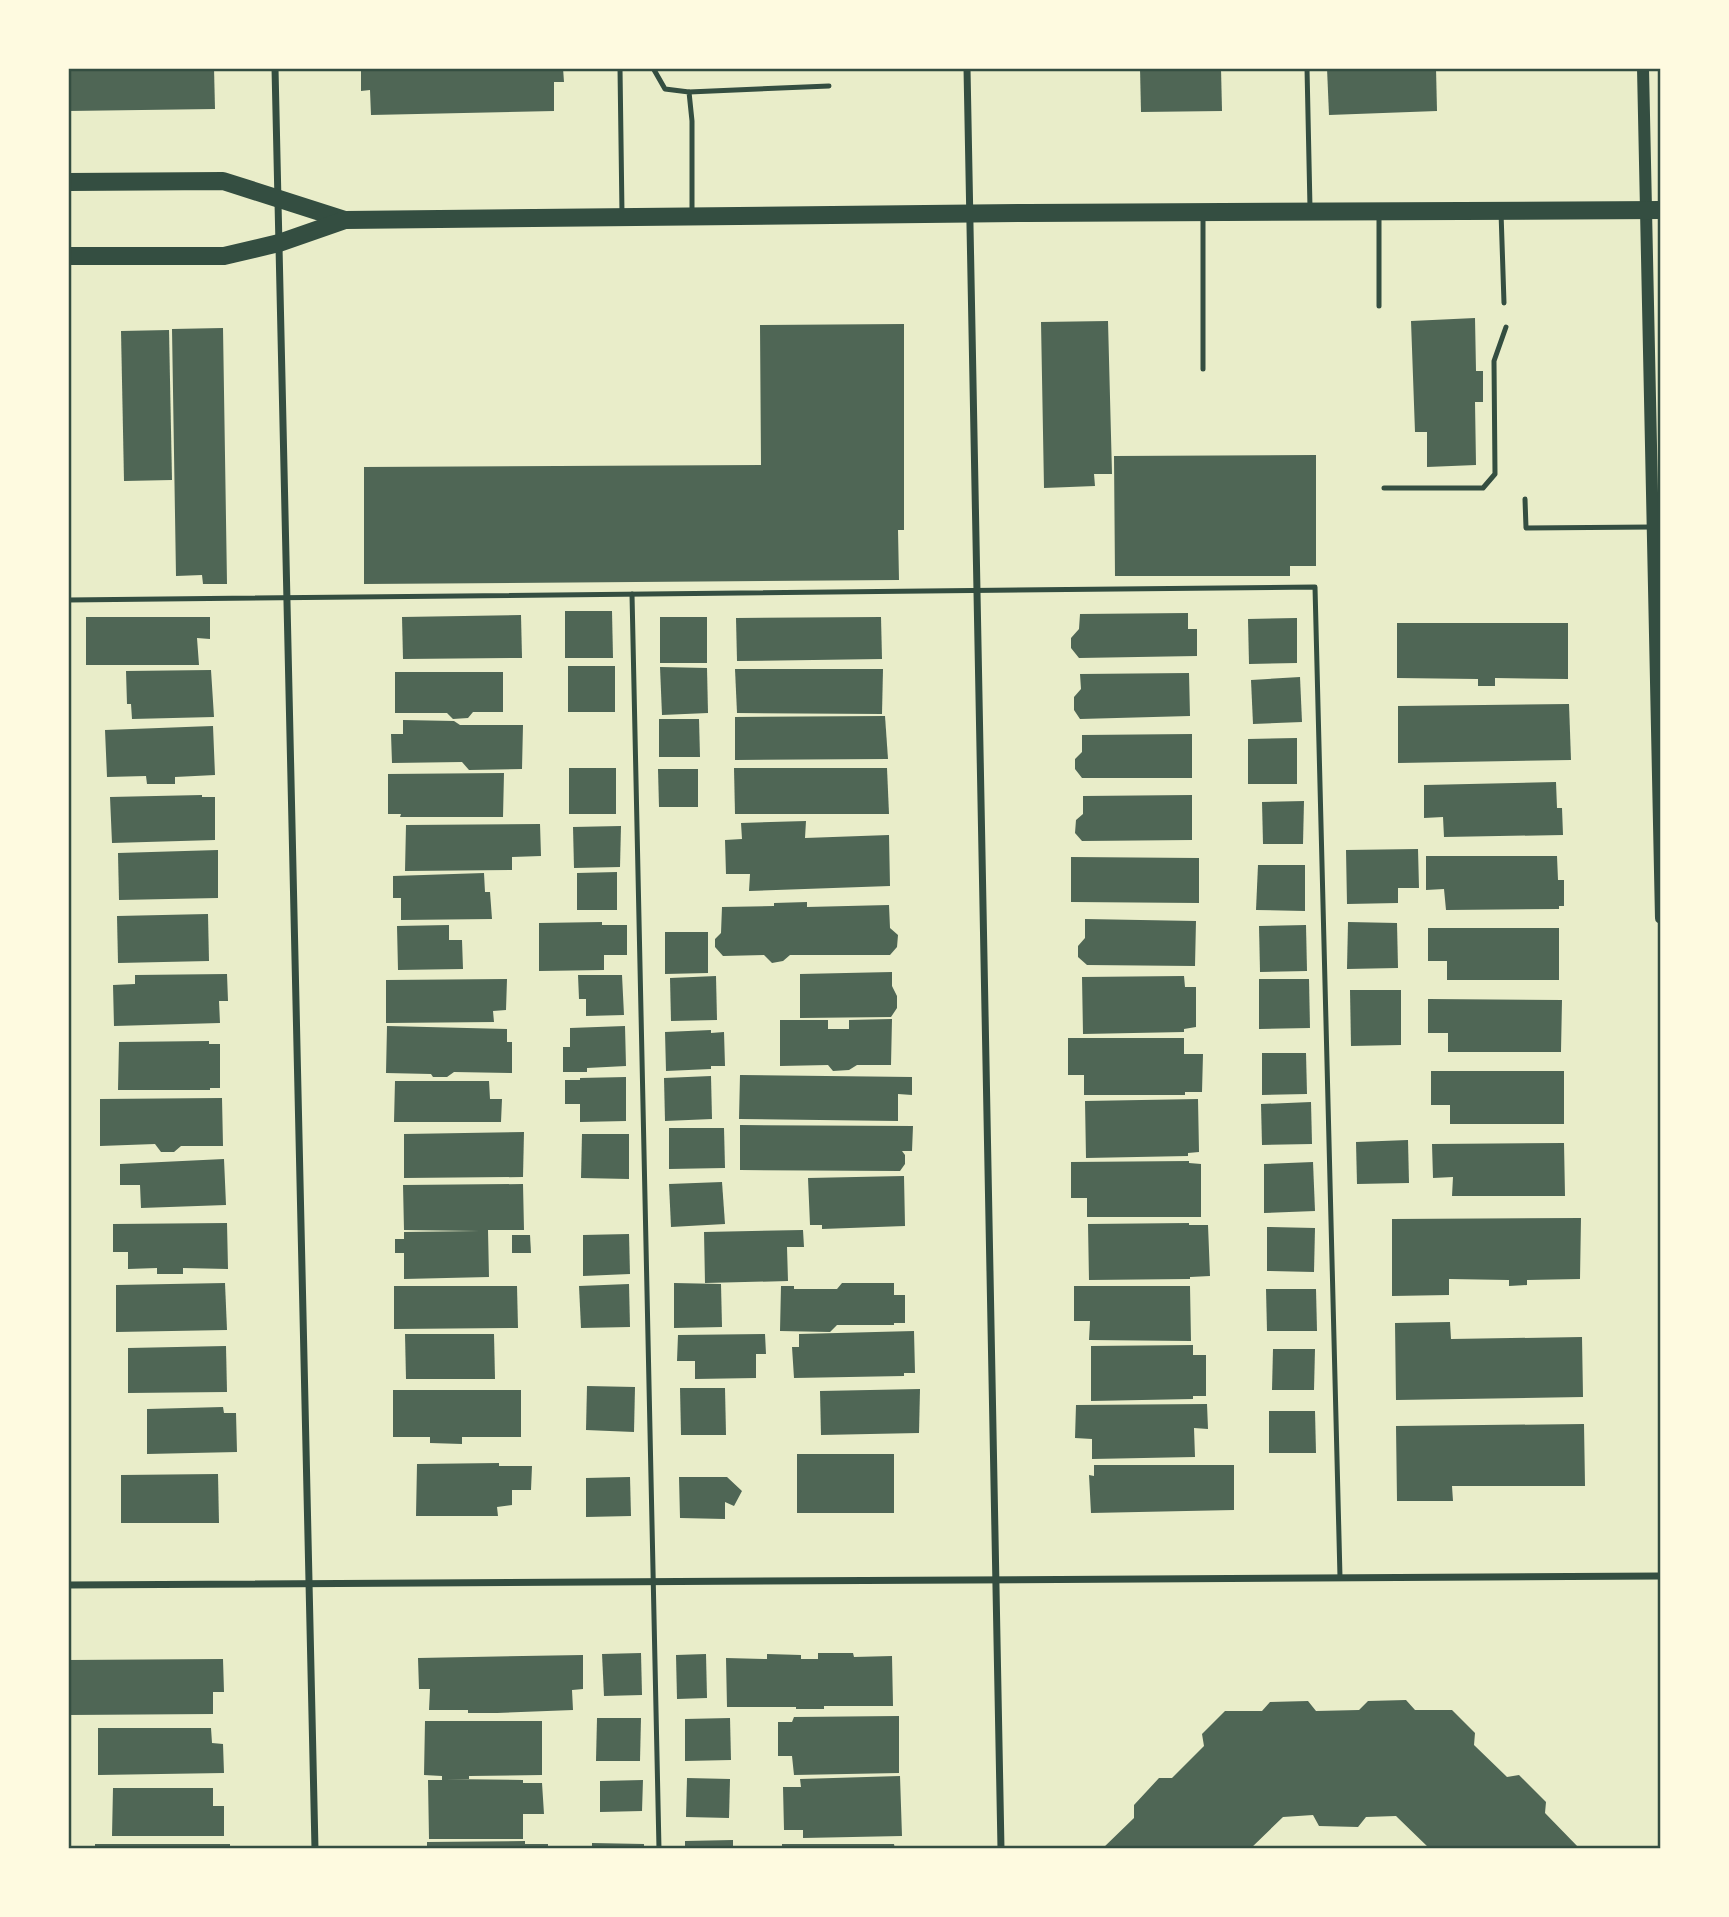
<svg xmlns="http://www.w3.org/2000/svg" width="1729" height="1917" font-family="Bitter,serif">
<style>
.building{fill:#4f6655}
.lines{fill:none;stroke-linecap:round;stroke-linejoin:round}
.service{stroke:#344e41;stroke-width:5}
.minor{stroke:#344e41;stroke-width:7}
.tertiary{stroke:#344e41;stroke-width:12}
.primary{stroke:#344e41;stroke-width:18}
.neatline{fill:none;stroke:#344e41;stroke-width:2.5}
</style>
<rect width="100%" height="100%" fill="#e9edc9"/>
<!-- building -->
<g class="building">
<path d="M68,68H214L215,109L68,111Z"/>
<path d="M361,68H563L564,82H554V111L371,115L370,90L361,91Z"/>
<path d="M1140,68H1221L1222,111L1141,112Z"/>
<path d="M1327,68H1436L1437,111L1329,115Z"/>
<path d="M1475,318L1476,371H1483V402H1475L1476,465L1427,467V432H1415L1411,321Z"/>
<path d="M1108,321L1112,474H1094L1095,486L1044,488L1041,322Z"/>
<path d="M904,324V530H898L899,580L364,584V467L761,465L760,325Z"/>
<path d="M223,328L227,584H203L202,575L176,576L172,329Z"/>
<path d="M169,330L172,480L124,481L121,331Z"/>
<path d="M1316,455V566H1290V576H1115L1114,456Z"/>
<path d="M565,611H612L613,658H565Z"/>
<path d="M1188,613V629H1197V656L1079,658L1071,648V638L1079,629L1080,614Z"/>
<path d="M521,615L522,658L403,659L402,617Z"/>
<path d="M86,617H210V639L197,638L199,665H86Z"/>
<rect x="660" y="617" width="47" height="46"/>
<path d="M881,617L882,659L737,661L736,618Z"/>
<path d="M1297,618V663L1249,664L1248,619Z"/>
<path d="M1397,623H1568V679L1495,678V686H1478V679L1397,678Z"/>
<rect x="568" y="666" width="47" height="46"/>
<path d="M660,667L707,668L708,713L662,715Z"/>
<path d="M735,669H883L882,714L737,713Z"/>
<path d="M211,670L214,717L132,719L131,704H127L126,671Z"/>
<path d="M395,672H503V712H473L468,718L453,719L447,713H395Z"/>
<path d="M1189,673L1190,716L1080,719L1074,710V697L1081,689L1080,674Z"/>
<path d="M1300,677L1302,722L1253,724L1251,680Z"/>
<path d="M1569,704L1571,760L1398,763V706Z"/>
<path d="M885,716L888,759L735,760V717Z"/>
<path d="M659,719H699L700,757H659Z"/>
<path d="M403,720L454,721L460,725H523L522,769L469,770L462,762L392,763L391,734H403Z"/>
<path d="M213,726L215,775L175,777V784H147L146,776L107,777L105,730Z"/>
<path d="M1192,734V778H1082L1075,769V759L1082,752V735Z"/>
<path d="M1297,738V784H1248V739Z"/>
<rect x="569" y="768" width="47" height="46"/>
<path d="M734,768H887L889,814H735Z"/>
<path d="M658,769H698V807H659Z"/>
<path d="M504,773L503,817H400L401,814H388V774Z"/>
<path d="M1556,782L1557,808H1562L1563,835L1444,837L1443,817L1424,818V785Z"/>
<path d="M202,795V797H215V840L112,843L110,797Z"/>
<path d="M1192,795V840L1082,841L1075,833L1076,820L1083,814V796Z"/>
<path d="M1304,801L1303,844H1263L1262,802Z"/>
<path d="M806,821L805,838L889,835L890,886L749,891L750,874H726L725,840L742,839L741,823Z"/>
<path d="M540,824L541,856L512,857V870L405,871L406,825Z"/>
<path d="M621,826L620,867L574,868L573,827Z"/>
<path d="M1418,849L1419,888H1398V903L1347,904L1346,850Z"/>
<path d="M218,850V898L119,900L118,853Z"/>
<path d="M1426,856H1557L1558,880H1564V906H1559V909L1446,910L1444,889L1426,890Z"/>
<path d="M1071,857L1199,858V903L1071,902Z"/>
<path d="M1258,865H1305V911L1256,910Z"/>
<path d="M617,872V910H577V873Z"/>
<path d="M484,873L485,892H490L492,919L401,920V898H393V876Z"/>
<path d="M807,902V907L889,905L890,928L898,935L897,947L890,955H790L783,961L772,963L764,955L723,956L715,947V939L721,933L722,907L774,906V903Z"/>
<path d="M208,914L209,961L118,963L117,916Z"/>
<path d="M1085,919L1196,921L1195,966L1087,965L1078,957V946L1085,938Z"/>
<path d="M602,922V925H627V955H604V970L539,971V923Z"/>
<path d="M1348,922L1397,923L1398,968L1347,969Z"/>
<path d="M449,925V940H462L463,969L398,970L397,926Z"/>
<path d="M1306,925L1307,971L1260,972L1259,926Z"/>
<path d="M1428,928H1559V980H1447V961H1428Z"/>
<path d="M665,932H708V973L665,974Z"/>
<path d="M892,972V986L897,996V1008L891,1017L800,1018V974Z"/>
<path d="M227,974L228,1001H219L220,1023L114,1026L113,985L135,984V975Z"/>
<path d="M578,975H622L624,1015L586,1016V999H579Z"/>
<path d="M716,976L717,1020L671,1021L670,978Z"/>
<path d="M1184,976L1185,987H1196V1027L1184,1029V1032L1083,1034L1082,977Z"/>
<path d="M507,979L506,1010L493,1011L494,1022L386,1023V980Z"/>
<path d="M1259,979H1309L1310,1028L1259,1029Z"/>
<path d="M1350,990H1401V1045L1351,1046Z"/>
<path d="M1428,999L1562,1000L1561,1052H1448V1033H1428Z"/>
<path d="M892,1019L891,1065H857L849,1070L833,1071L828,1065L780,1066V1020H828V1029H849V1020Z"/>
<path d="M387,1026L507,1029V1042H512V1073L454,1072L447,1077H433L431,1074L386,1073Z"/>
<path d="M625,1026L626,1066L587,1068V1072H563V1047H570V1028Z"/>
<path d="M711,1030V1033L724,1032L725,1066H711V1069L666,1071L665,1032Z"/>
<path d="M1068,1038H1184V1054H1203L1202,1092H1185V1095H1084V1075H1068Z"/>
<path d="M209,1041V1044H220V1088H210V1090H118L119,1042Z"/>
<path d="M1262,1053H1306L1307,1094L1262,1095Z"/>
<path d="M1431,1071H1564V1124H1450V1105H1431Z"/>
<path d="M740,1075L912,1077V1095L898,1094V1121L739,1119Z"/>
<path d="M711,1076L712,1119L665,1121L664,1078Z"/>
<path d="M626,1077V1121L580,1122V1104H565V1080H580V1078Z"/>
<path d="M395,1081H489L490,1099H502L501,1122H394Z"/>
<path d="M222,1098L223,1146H181L174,1152H161L155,1144L100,1146V1099Z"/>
<path d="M1198,1099L1199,1152L1188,1153V1156L1086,1158L1085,1101Z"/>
<path d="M1311,1102L1312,1144L1262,1145L1261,1104Z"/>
<path d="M740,1125L913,1126L912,1151H902L905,1155V1164L900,1171L740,1170Z"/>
<path d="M669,1128H724L725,1168L669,1169Z"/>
<path d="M524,1132L523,1177L404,1178V1134Z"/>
<path d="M582,1134H629V1179L581,1178Z"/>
<path d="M1408,1140L1409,1183L1357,1184L1356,1142Z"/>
<path d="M1564,1143L1565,1196H1452L1453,1177L1433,1178L1432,1144Z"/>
<path d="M224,1159L226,1205L141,1208L140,1185H120V1164Z"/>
<path d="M1189,1161V1163L1201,1164V1217H1087V1198H1071V1162Z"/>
<path d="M1313,1162L1315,1211L1264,1213V1164Z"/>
<path d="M904,1176L905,1226L822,1229V1225H810L808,1178Z"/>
<path d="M722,1182L725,1224L671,1227L669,1184Z"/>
<path d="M523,1184L524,1230H488L489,1277L404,1279V1253H395V1239H404V1232L479,1231L404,1230L403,1185Z"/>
<path d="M1581,1218L1580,1279L1527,1280V1285L1509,1286V1280L1449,1279V1295L1392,1296V1219Z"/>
<path d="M227,1223L228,1269L183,1268V1274H157V1268L128,1269V1252H113V1224Z"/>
<path d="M1189,1223V1225H1208L1210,1276L1190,1277V1279L1089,1280L1088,1224Z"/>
<path d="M1267,1227L1315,1228L1314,1272L1267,1271Z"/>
<path d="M803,1230L804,1247H787L788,1281L705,1283L704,1232Z"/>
<path d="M629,1234L630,1274L583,1276V1235Z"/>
<path d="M512,1235H530L531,1253H512Z"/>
<path d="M225,1283L227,1330L116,1332V1285Z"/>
<path d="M674,1283L721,1284L722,1327L674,1328Z"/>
<path d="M842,1283H894V1295H905V1323H894V1325H837L830,1332L780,1331L781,1286H794V1289H837Z"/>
<path d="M629,1284L630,1327L581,1328L579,1286Z"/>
<path d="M394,1286H517L518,1328L394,1329Z"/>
<path d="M1074,1286H1190L1191,1341L1089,1340L1090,1321H1074Z"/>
<path d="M1266,1289H1316L1317,1331H1267Z"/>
<path d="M1450,1322L1451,1339L1582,1337L1583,1397L1396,1400L1395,1323Z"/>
<path d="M914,1331L915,1373H904V1376L794,1378L792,1347H799V1334Z"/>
<path d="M405,1334H494L495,1379H406Z"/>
<path d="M765,1334L766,1354H756V1378L695,1379V1361H677L678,1335Z"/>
<path d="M1193,1345V1355H1206V1396H1193V1399L1091,1401V1346Z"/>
<path d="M226,1346L227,1392L128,1393V1348Z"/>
<path d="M1273,1349H1315L1314,1390H1272Z"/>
<path d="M587,1386L635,1387L634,1432L586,1430Z"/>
<path d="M680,1388H725L726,1435H681Z"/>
<path d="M920,1389L919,1433L821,1435L820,1391Z"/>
<path d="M393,1390H521V1437H462V1444L430,1443V1437H393Z"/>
<path d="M1207,1404L1208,1429L1194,1428L1195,1457L1092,1459V1439L1075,1438L1076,1405Z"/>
<path d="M223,1407L224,1413H236L237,1452L147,1454V1409Z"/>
<path d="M1269,1411H1315L1316,1453H1269Z"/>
<path d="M1584,1424L1585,1486H1452L1453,1501H1397L1396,1426Z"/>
<rect x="797" y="1454" width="97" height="59"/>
<path d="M499,1463V1466H532L531,1490H512V1505L497,1507L498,1516H416L417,1464Z"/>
<path d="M1094,1465H1234V1510L1091,1513L1089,1475L1094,1476Z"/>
<path d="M218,1474L219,1523H121V1475Z"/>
<path d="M630,1477L631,1516L586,1517V1478Z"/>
<path d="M679,1477H727L742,1491L734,1506L725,1502V1519L680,1518Z"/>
<path d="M641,1653L642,1695L604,1696L602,1654Z"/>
<path d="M818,1653H853L854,1657L892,1656L893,1706H824V1709H796V1707H727L726,1658L767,1659V1654L801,1655V1659H818Z"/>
<path d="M706,1654L707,1698L677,1699L676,1655Z"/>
<path d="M583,1655V1689L572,1690L573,1710L497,1713H468V1710H429L430,1689H419L418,1658Z"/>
<path d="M223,1659L224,1692H213V1714L68,1715V1660Z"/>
<path d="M1406,1700L1415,1710H1452L1475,1733L1474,1745L1507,1777L1519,1775L1546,1802L1545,1813L1580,1849H1430L1396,1816L1366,1817L1358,1827L1319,1826L1313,1815L1283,1817L1250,1849H1102L1134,1818V1805L1159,1778H1172L1204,1746L1202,1734L1225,1711H1262L1270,1702L1308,1701L1316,1711L1359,1710L1368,1701Z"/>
<path d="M899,1716V1773L794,1775L792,1756H778V1722H792L794,1717Z"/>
<path d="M597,1718H641L640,1761H596Z"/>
<path d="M730,1718L731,1760L685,1761V1719Z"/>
<path d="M425,1721H542V1775L469,1776V1779H445L523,1780V1783H542L544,1814H523V1839H429L428,1780H442V1776L424,1775Z"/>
<path d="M98,1728H211L212,1743L223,1744L224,1773L98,1775Z"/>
<path d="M900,1776L902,1836L803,1838V1830H784L783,1787H801L800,1779Z"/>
<path d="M687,1778L730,1779L729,1818L686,1817Z"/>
<path d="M643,1780L642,1811L600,1812V1781Z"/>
<path d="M113,1788H213V1806H224V1836H112Z"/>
<path d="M733,1840V1849H685V1841Z"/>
<path d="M525,1841V1844H548V1849H427V1842Z"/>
<path d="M592,1843L644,1844V1849H592Z"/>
<rect x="95" y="1844" width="135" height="5"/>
<path d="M782,1844H894L895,1849H782Z"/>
</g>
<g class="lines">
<!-- service -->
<g class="service">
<path d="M620,68L622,214"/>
<path d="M653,68L665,89L689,92L692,121V212"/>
<path d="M1307,68L1310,208"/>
<path d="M689,92L829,86"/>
<path d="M1501,212L1504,303"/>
<path d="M1379,214V306"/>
<path d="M1203,215V369"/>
<path d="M1384,488H1483L1495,474L1494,361L1506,327"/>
<path d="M1525,499L1526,528L1652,527"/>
<path d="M632,594L659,1849"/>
<path d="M68,600L1315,587L1340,1577"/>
</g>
<!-- minor -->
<g class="minor">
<path d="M275,68L315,1849"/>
<path d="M967,68L1001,1849"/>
<path d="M68,1585L1661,1576"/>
</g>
<!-- tertiary -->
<path class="tertiary" d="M1643,68L1661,918"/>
<!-- primary -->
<g class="primary">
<path d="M68,182L223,181L345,220"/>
<path d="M68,256H224L279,243L345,220L1028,213L1661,210"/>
</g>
</g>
<!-- border -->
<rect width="1729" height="1917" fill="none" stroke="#fefae0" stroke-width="140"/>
<rect x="70" y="70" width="1589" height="1777" class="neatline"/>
</svg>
